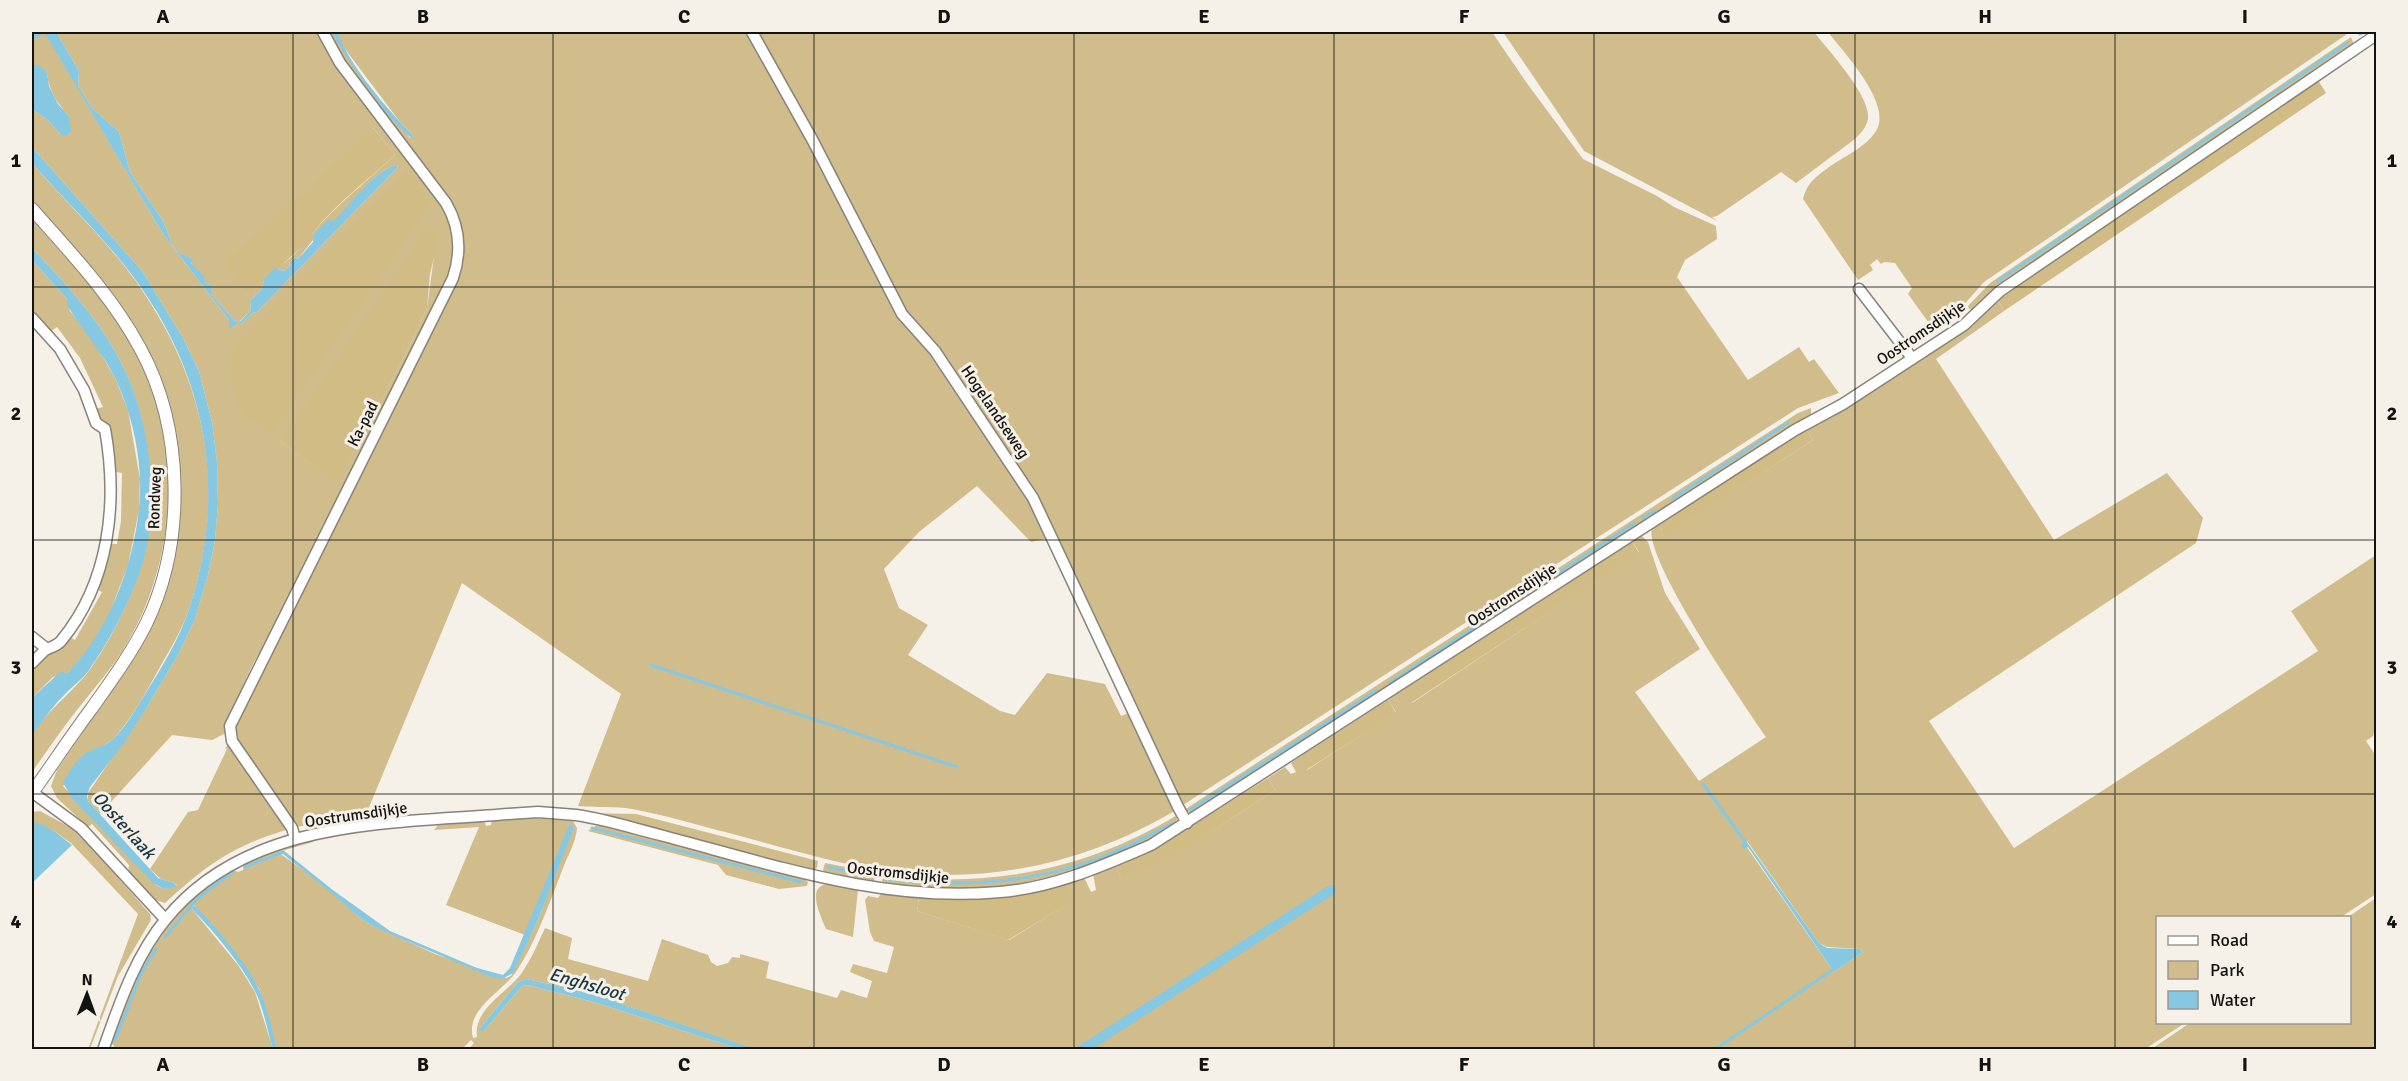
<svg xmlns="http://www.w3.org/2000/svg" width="2408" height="1081" font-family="Signika,sans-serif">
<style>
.green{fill:#d1bd8b;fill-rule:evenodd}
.forest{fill:#d2bc86}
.water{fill:#86c7e1}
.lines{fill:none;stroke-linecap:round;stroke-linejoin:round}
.stream{stroke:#86c7e1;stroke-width:3}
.canal{stroke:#86c7e1;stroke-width:10}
.minor-casing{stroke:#87837b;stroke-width:13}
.major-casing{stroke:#87837b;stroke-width:14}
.minor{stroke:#fff;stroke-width:10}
.major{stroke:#fff;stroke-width:12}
.grid{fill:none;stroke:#141310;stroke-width:1.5;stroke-opacity:0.55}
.labels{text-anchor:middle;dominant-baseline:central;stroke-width:6;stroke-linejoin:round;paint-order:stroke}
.street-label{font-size:16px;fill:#141310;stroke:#f5f1e8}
.water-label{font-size:18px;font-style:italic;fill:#173642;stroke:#f5f1e8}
.neatline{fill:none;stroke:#141310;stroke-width:2}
.grid-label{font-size:20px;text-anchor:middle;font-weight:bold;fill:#141310}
</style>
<rect width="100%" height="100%" fill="#f5f1e8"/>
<!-- green -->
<g class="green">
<path d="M45,32L163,234L229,320V328L236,322L211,294V284L207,285L191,263L193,260L178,252L173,246L163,221L130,172L119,132L92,108L78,85L79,71L56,32H319L443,205C447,213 453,222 454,231C461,280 424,309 412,353L266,644C246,669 238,703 226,733L212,740L172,735L100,814L88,801V793L147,707L178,655L195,619L208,575L215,540L218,504L217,462L212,422L199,371L183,338L143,272L32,147V109L49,121L61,135L69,116C57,103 49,91 47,73L32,65V40ZM373,128L395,155C372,176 347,197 325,219C309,236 297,258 275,268L284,271L291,265L289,263L295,257L298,259L328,221L334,222C350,206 375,169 397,165L398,167L257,312L252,313L242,324L240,321L251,310L250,301L262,289L264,279L246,295ZM434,256L427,308L407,351L337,483L281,442Z"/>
<path d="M326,32H332L361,77L410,138L413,135L400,122L345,49L339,39L338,32H749L924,343L1014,471L1049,538L1031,542L977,486L919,532L884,569L899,608L928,625L908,655L1000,711L1015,715L1047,673L1105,684L1121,716L1131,712L1176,810C1094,859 1002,882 907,873C847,868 787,848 729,833C697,825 665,815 632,809C615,806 596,808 578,806L621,694L462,583L365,817L295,827L236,741L233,727L446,298L460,230L342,61Z"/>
<path d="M754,32H1492L1526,82L1583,159L1657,196L1674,207L1716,226L1717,239L1685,260L1677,277L1748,380L1799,347L1809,362L1814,359L1839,393L1798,408L1180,807L1054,536L913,325Z"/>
<path d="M1503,32H1814C1828,50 1871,96 1868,119C1866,128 1861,133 1855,139L1796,183L1781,172L1717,216L1712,217L1717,221L1584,151Z"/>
<path d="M1828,32H2350L1984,282L1954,316L1934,330L1908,294L1912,288L1895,263L1884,262L1881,264L1877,259L1870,265L1873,270L1858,280L1803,199C1807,182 1818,175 1832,165C1846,156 1868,145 1876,131C1893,104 1844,53 1828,32Z"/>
<path d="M2351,37L2354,45L1975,310L1969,309L1968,306L1990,283Z"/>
<path d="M32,163C68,205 111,244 142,290C208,388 227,493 190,606C183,628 171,648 160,667C147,691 133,716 116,736C112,741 106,743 102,747C88,759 76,773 63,786L156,885L164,889L177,886L174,883L161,879L150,869L188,812L198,810L227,749L225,748L230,743L287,828L286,830C232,846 205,866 165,903L155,900L128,872L129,865L92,824L88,827L57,798L51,786L57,770L127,668L146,634L180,502V475L173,425L166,397L138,332L112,293L32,203Z"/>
<path d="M32,217C66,256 106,295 131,341C182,435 181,553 126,645C112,669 94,688 77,710C61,730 47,751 32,772C32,762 29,746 32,736C33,731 39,725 42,721C57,703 79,685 91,668C115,634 143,576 148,535C157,474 144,398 112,346C91,310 60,278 32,248Z"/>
<path d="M32,260L67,299L70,311L96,345L115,378L128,410L140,479L139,510L128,565L107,620L87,652L71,669L67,673L53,677L32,698V667L48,653L57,652L68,636L75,640L102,592L96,589L110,544H117L121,521L122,473L115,472L95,409L103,407L80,358L57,327L50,332L32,313Z"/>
<path d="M1998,300L2004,311L1936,359L2054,540L2167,473L2203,518L2196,543L1929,721L2014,848L2318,651L2291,611L2376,555V734L2374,732L2373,736L2366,741L2376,756V894L2341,917L2158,918V1022L2185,1023L2145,1049L754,1050L586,992L526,979L518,982L480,1028L484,1031L522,986L528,985L597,1003L739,1049H469L474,1043L471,1040L462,1049H277L259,988L223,938L194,905L192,909L238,965L255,992L273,1049L113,1050L114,1046L110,1042C136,972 165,910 231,869L238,872L243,870L244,861L311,839L313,842L278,852L321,883L364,921L435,954L506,978L511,976L538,920L574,826H569L528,936L446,905L479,827L434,830L439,824L484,820L486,826L491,825L492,820L531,818L573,821L577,828C576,840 570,852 565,863C552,896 536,943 516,972C502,992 465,1009 473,1038L477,1037C473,1009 507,993 521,974C531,960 538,943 545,928L572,938L568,959L648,981L662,939L708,955L711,962L717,966L728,963L732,957L740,958V954L769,962L766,978L837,998L841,990L867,998L872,981L850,972L853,964L887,973L894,947L874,941L870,932L865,900L868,896L878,898L881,894L919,898L917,911L1009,940L1073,900L1067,883L1084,877L1091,892L1096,890L1093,874L1117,865L1121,879C1176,856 1225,822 1275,790L1268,778L1285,767L1291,774L1296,772L1291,763L1301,756L1307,770L1396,712L1388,700L1403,690L1412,703L1639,552L1632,541L1641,535L1648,542L1665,593L1700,649L1635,692L1699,781L1766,737C1745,706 1642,557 1652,527L1660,522L1663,537L1813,440L1806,429C1839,414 1867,394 1897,374C1932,351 1967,329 1998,300ZM1747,841L1819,943L1827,947L1860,949L1863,952L1834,972L1746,846Z"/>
<path d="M1811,408V416L1194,814L1184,810L1798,413Z"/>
<path d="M40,811L77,831L150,914L151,920L118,976L90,1049H88L138,914L71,843L54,831L32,825V812Z"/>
<path d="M587,813L636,814L818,861L817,868L813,870Z"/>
<path d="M1177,815L1176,826C1117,856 1055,881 989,888C954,892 919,887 884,884L882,881L883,875C988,889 1087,870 1177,815Z"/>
<path d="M597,825L802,877L808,882L807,886L779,889L726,875L718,865L588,831Z"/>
<path d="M825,863L877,873L873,883L825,873L823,870Z"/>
<path d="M828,884L858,890L853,937L826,929C821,916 805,886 828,884Z"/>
<path d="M2376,898V1049L2150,1050L2190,1023L2350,1022V918L2348,917Z"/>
</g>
<!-- forest -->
<g class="forest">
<path d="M2318,80L2326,93L2004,311L1998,300L2001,298L2058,257Z"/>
<path d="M373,128L395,155C376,173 317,219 309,241L247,295L224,262Z"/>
<path d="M407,168L431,204L272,433C264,429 253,424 247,418C232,401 229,370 233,349Z"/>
<path d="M429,224L439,237L430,274L427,308L407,351L337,484L281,442Z"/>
<path d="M1806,429L1813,440L1663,538L1660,522Z"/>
<path d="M1632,541L1639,553L1411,703L1403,690Z"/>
<path d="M1388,700L1396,713L1306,770L1301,756Z"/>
<path d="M1268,778L1275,790L1178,853L1121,880L1117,865L1171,839Z"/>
<path d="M1067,883L1074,900L1008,940L917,911L919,898L985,899Z"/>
</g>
<!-- water -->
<g class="water">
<path d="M32,32H56L79,71L78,85L92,108L119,132L130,172L163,221L173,246L178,252L194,260L191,263L205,277L204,280L207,285L211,284V294L236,322H240L251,310L250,301L262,289L264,279L275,268L284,271L291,265L289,263L295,257L298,259L313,242L314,234L328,220L334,221C350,205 375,169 397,165L398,167L257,312L252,313L242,324L239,322L229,329V320L163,234L45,33L32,40Z"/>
<path d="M332,32H338C345,60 390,113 413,135L412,138C393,127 342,53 332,32Z"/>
<path d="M32,65H39L47,73L49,86L58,104L69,116L71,131L65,136L61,135L49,121L32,109Z"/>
<path d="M32,147L143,272L183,338L199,371L212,422L217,462L218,504L215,540L208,575L195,619L178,655L147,707L124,743L90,787L87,796L88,801L158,878L174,883L177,887L164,889L153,883L72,798L63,783C68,773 78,757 88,752C96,747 106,746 113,739C124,729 134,712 142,699C160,670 180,639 190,606C228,489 206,373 132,275C102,235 64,200 32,163Z"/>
<path d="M32,248C60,278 91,310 112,346C145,400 157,472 149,534C143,578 116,631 91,667C85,677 74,685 66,693C53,706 42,721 32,735V698L60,672L67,673C113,629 142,543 140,480C139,446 130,409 115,378C102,351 82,330 67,305V299L32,260Z"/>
<path d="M36,822L54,831L72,845L32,883V825Z"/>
<path d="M569,825L574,826L572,833L538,920L513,973L502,979L491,977L388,933L364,921L328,890L330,888L390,931L477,968L503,975L510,968Z"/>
<path d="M1746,841L1819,943L1827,948L1860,949L1863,952L1834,972L1748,847L1743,849L1741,845Z"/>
<path d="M193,906H195C215,926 246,962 258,987C267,1006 272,1029 277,1049H273C267,1030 264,1009 255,991C240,962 215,933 192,909Z"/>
<path d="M526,979L586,992L754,1049H739L597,1003L528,985L522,986L484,1031H481L480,1028L518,982Z"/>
</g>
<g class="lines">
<!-- stream -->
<g class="stream">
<path d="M2360,34L2364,32"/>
<path d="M1998,281L2347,43"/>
<path d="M1672,499L1789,422"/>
<path d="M1642,518L1655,511"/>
<path d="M651,665L957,767"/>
<path d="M1389,683L1635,523"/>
<path d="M1703,784L1746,843"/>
<path d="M1190,810L1377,690"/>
<path d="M592,828L801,882"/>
<path d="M245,867L283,852L329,889"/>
<path d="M828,867L873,876"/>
<path d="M887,879C965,888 1043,884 1116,851C1136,843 1154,832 1174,823"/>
<path d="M165,937L197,899L232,872"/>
<path d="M115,1040L141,974L156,949"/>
<path d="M1714,1050L1834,969"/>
</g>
<!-- canal -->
<path class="canal" d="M1082,1050L1331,890"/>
<!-- minor casing -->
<g class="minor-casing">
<g id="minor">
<path d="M752,32L813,141L902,314L935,351L1033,498L1178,807L1187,823"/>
<path d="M1859,289L1912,358"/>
<path d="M32,318L60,349L84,390L96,423L105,429C118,502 110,582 61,641C57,646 51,647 45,650C41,654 36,659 32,663"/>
<path d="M32,637L47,649"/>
<path d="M32,792L81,828L165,919"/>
<path d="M295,838L292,828L232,741L230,726L453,278C462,251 460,227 446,203L340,63L323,32"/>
<path d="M103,1050C119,1005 135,956 166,919C248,818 390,824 508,814L538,812L576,815C605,819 632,828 660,835C771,864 883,903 1000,892C1053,888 1102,866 1151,845L1795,430L1843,404L1964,325L2000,291L2376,35"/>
</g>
</g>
<!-- major casing -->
<g class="major-casing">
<path id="major" d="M32,209C71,253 112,296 140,348C184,428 186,542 146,624C131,654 111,681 92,708C71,736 52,765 32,793"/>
</g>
<!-- minor -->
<use href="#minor" class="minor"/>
<!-- major -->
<use href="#major" class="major"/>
</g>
<!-- grid -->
<path class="grid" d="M293,32V1050M553,32V1050M814,32V1050M1074,32V1050M1334,32V1050M1594,32V1050M1855,32V1050M2115,32V1050M32,287H2376M32,540H2376M32,794H2376"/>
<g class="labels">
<!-- street labels -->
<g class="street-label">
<text transform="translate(1921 333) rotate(-34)">Oostromsdijkje</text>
<text transform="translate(995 412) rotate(56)">Hogelandseweg</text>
<text transform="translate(363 424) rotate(-63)">Ka-pad</text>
<text transform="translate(155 498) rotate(-88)">Rondweg</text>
<text transform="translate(1512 595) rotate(-33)">Oostromsdijkje</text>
<text transform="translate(356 815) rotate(-8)">Oostrumsdijkje</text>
<text transform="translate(898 873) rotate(6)">Oostromsdijkje</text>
</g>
<!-- water labels -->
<g class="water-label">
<text transform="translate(124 825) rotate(48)">Oosterlaak</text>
<text transform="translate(587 984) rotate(16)">Enghsloot</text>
</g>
</g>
<!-- border -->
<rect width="2408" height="1081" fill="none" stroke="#f5f1e8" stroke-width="66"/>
<!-- legend -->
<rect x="2156" y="916" width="195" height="108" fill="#f5f1e8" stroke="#9b9892" stroke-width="1.5"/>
<rect x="2168" y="936" width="30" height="9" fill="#ffffff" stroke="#9b9892" stroke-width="1.5"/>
<text x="2210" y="946" font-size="18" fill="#141310">Road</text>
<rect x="2168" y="961" width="30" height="18" fill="#d1bd8b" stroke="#9b9892" stroke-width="1.5"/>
<text x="2210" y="976" font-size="18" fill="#141310">Park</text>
<rect x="2168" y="991" width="30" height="18" fill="#86c7e1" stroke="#9b9892" stroke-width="1.5"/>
<text x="2210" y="1006" font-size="18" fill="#141310">Water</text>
<!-- north arrow -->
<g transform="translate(87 994) rotate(1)" stroke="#f5f1e8" stroke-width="4.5" paint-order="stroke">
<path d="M0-4.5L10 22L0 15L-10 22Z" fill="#141310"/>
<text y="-9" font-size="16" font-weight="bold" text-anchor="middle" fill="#141310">N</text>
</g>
<rect x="33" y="33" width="2342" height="1015" class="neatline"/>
<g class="grid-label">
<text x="163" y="23">A</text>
<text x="423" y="23">B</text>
<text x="684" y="23">C</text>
<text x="944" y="23">D</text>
<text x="1204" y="23">E</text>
<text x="1464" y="23">F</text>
<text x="1724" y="23">G</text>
<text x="1985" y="23">H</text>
<text x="2245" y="23">I</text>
<text x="16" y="167">1</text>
<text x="2392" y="167">1</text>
<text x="16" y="420">2</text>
<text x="2392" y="420">2</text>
<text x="16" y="674">3</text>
<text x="2392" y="674">3</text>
<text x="16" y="928">4</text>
<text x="2392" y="928">4</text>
<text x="163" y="1071">A</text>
<text x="423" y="1071">B</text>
<text x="684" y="1071">C</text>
<text x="944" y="1071">D</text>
<text x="1204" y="1071">E</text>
<text x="1464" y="1071">F</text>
<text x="1724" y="1071">G</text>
<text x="1985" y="1071">H</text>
<text x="2245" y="1071">I</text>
</g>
</svg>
